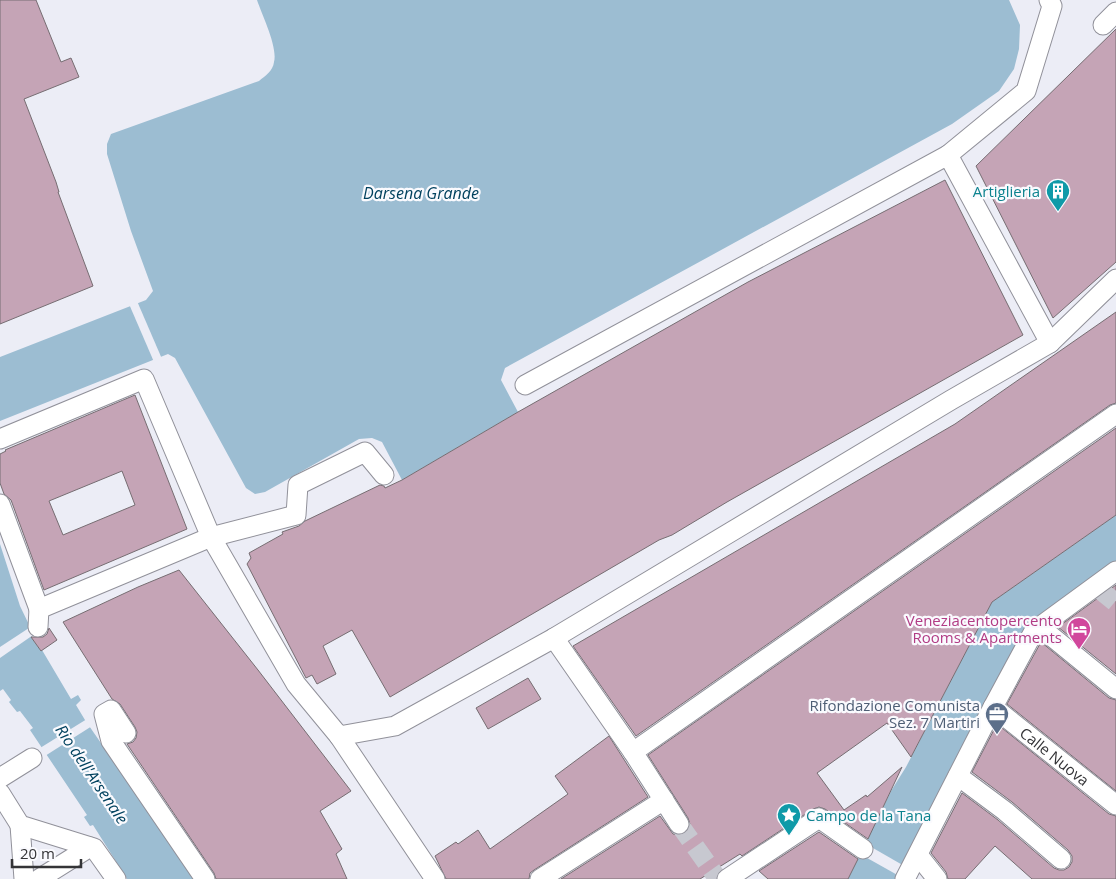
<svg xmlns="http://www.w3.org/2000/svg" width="1116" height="879" font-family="'Open Sans',sans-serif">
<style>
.water{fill:#9cbdd2}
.pier{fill:#ecedf6}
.building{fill:#c5a4b6;stroke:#766d72;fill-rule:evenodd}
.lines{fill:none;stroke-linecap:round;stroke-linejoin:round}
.street-tunnel{stroke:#c7c8d0;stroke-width:19;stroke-dasharray:19 9;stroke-linecap:butt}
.street-casing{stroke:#91919a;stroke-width:21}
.street{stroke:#fff;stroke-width:19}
.labels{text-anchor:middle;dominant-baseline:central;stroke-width:4.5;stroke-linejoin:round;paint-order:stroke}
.culture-label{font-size:15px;fill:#0d838f;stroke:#fafafe;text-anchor:end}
.hotel-label{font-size:15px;fill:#b23c85;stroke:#fafafe;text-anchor:end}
.service-label{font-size:15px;fill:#4e5e75;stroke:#fafafe;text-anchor:end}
.street-label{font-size:15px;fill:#343437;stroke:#fafafe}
.water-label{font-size:16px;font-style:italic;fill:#01415e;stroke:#fafafe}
</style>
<rect width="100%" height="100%" fill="#ecedf6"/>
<!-- water -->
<g class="water">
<path d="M257,0H1009L1020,25L1019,49L1014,69L999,91L952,124L505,368L501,380L518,412L402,480L382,442L372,438L359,439L265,492L255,494L246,488L175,358L168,354L0,421V357L146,300L153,291L131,231L107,154V144L111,134L259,81C265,76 273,71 274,62C278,47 262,15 257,0Z"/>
<path d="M1116,515V563L1031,623L897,879H848L891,791L906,767L992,602Z"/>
<path d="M0,544L20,606L34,635L31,637L41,651L42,650L71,699L78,695L81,700L76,705L85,720L195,879H127L93,825L90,826L84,817L87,815L30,730L33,728L20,711L17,712L9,702L11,700L3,689L0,691Z"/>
</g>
<!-- pier -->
<g class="pier">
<path d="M137,301L162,359L154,362L129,304Z"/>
<path d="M32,626L36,633L0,658V647Z"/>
<path d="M87,719L92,726L45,756L40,748Z"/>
<path d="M866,844L906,867L901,877L860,854Z"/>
</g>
<!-- building -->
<g class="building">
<path d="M0,0H36L61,62L71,58L79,77L24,99L56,182L59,192H58L93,286L0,324Z"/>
<path d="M1116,29V262L1053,318L976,166Z"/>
<path d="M945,180L1023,335L727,502L672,535L659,540L390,697L352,630L323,646L336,674L317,684L312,675L306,678L247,564L251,558L249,553L283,534L282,532L299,526L305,521L380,485L384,486L385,488L402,480L518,412L748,282Z"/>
<path d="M1116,312V403L1110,405L636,736L573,646L955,424Z"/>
<path d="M135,395L187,529L44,590L11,500L4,494L0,483V454L6,451L5,450ZM122,471L135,505L63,535L49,501Z"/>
<path d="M1116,428V515L992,602L911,757L887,723L817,773L844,810L866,795L867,797L902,767L868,839L825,809L819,807L813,809L742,856L740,854L700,879H561L660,816L673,834L679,835L685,833L689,829L690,824L688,818L648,755Z"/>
<path d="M179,570L258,670L351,791L320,811L342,849L336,854L347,879H216L214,873L127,744L133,742L136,738L137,732L135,727L120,704L112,699L63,622L138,587Z"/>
<path d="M1116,585V674L1058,627Z"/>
<path d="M49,628L57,640L41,651L31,637H43L47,634Z"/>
<path d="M1041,642L1109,698L1116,700V791L1007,704Z"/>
<path d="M528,678L541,699L488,729L476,708Z"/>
<path d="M997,724L1109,814L1116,816V879H1032L995,846L965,879H948L946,872L931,853L962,793L998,820L1054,868L1059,870H1064L1069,867L1072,862V856L1068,850L1012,802L972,772Z"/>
<path d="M609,736L648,797L534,870L530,873L529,879H446L435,856L456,842L458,844L478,830L490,849L568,794L555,776Z"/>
<path d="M819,832L858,859L848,879H768L759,871Z"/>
</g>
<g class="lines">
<!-- street-tunnel -->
<g class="street-tunnel">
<path d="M1100,590L1116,603"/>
<path d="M679,824L718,879"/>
</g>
<!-- street casing -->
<g class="street-casing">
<g id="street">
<path d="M1103,25L1116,12"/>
<path d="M948,155L1026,91L1052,6L1049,0"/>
<path d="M525,385L948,155L1050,343"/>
<path d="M0,439L144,379L211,537L296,684L339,736L395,726L554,638"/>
<path d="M0,504L39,609"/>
<path d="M38,627L39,609L211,537L296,515L298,485L365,452L384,475"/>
<path d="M1040,627L1116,689"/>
<path id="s1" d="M993,707L1116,805"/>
<path d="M126,733L111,710L104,714L111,741L205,879"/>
<path d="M339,736L435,879"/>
<path d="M633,752L554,638L951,400L1050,343L1116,279"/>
<path d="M958,776L1005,811L1061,859"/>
<path d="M0,778L32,758"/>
<path d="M0,793L20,825L94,848L116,879"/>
<path d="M679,824L633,752L1116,414"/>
<path d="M20,825L24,879"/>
<path d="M918,855L937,879"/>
<path d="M39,879L90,847"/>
<path d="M540,879L664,800"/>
<path d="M727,879L819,818L863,849"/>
<path d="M905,879L993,707L1034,631L1116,571"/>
</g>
</g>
<!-- street -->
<use href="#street" class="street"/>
</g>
<!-- icons -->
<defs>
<g id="building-pin" transform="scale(1.25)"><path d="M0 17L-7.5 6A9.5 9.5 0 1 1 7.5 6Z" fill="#0f9aa8" stroke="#fafafe"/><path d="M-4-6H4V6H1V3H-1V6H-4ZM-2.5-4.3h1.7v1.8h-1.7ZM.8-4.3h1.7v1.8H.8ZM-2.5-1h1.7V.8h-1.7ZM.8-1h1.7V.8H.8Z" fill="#fff"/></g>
<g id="hotel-pin" transform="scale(1.25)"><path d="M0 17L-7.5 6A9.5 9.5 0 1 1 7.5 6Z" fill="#d1479c" stroke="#fafafe"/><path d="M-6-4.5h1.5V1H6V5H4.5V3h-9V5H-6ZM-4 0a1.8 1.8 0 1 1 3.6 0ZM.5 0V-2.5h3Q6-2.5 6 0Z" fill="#fff"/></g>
<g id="office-pin" transform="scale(1.25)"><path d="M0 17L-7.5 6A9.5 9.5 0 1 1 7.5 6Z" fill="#5c6f8a" stroke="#fafafe"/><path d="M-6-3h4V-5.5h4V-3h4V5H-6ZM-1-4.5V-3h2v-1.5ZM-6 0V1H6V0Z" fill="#fff"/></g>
<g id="sight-pin" transform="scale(1.25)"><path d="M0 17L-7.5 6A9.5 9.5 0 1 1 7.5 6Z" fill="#0f9aa8" stroke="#fafafe"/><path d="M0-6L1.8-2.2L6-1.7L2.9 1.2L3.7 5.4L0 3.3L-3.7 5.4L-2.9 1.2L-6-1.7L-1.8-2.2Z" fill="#fff"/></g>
</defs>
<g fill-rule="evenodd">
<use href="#building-pin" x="1058" y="191"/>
<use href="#hotel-pin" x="1079" y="629"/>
<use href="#office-pin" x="997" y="714"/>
<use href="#sight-pin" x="789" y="815"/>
</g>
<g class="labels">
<!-- culture labels -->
<g class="culture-label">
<text x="1040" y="191">Artiglieria</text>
<text x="806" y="815" text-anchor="start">Campo de la Tana</text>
</g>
<!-- hotel labels -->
<g class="hotel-label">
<text x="1062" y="620">Veneziacentopercento<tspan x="1062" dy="17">Rooms &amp; Apartments</tspan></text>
</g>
<!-- service labels -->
<g class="service-label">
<text x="980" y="705">Rifondazione Comunista<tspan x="980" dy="17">Sez. 7 Martiri</tspan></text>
</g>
<!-- street labels -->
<g class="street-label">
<text stroke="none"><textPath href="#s1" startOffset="79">Calle Nuova</textPath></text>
</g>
<!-- water labels -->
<g class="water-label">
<text x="421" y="193">Darsena Grande</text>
<text transform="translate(92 774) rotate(56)">Rio dell'Arsenale</text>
</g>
</g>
<!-- scale -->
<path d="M12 859v8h69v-8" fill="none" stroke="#343437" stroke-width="2.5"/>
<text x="20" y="859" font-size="15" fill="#343437" stroke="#fafafe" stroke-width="4" paint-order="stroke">20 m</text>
</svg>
